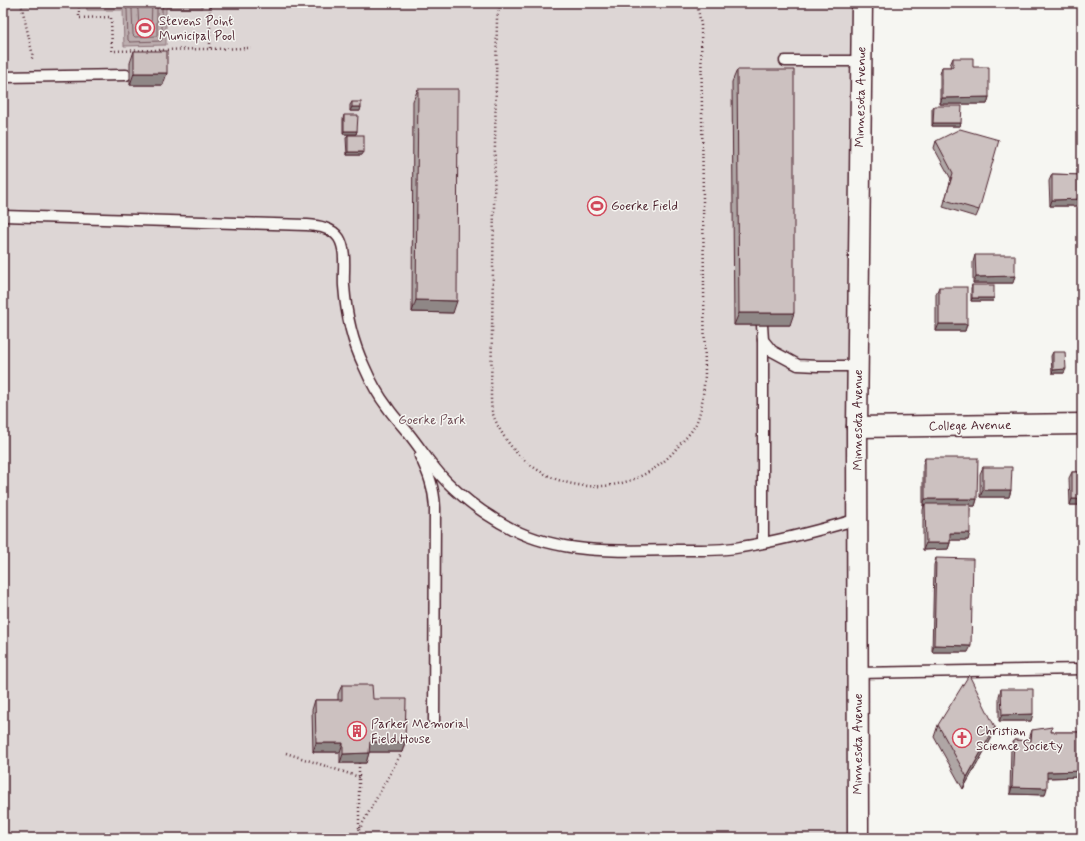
<svg xmlns="http://www.w3.org/2000/svg" width="1085" height="841" font-family="Mynerve,sans-serif">
<style>
.green{fill:#ddd6d5;stroke:#947a80}
.water{fill:#bbadae;stroke:#8e747a}
.lines{fill:none;stroke-linecap:round;stroke-linejoin:round}
.shore{stroke:#77585f;stroke-width:1}
.service-casing{stroke:#4a1f2b;stroke-width:13}
.minor-casing{stroke:#4a1f2b;stroke-width:23}
.path{stroke:#4a1f2b;stroke-width:2.5;stroke-dasharray:1 3;stroke-linecap:butt}
.service{stroke:#f6f6f2;stroke-width:10}
.minor{stroke:#f6f6f2;stroke-width:20}
.wall{fill:#afa6a5;stroke:#4a1f2b}
.shaded-wall{fill:#8f8786;stroke:#4a1f2b}
.building{fill:#ccc1c0;stroke:#4a1f2b}
.labels{text-anchor:middle;dominant-baseline:central;stroke-width:3;stroke-linejoin:round;paint-order:stroke}
.poi-label{font-size:13px;fill:#4a1f2b;stroke:#f6f6f2;text-anchor:start}
.street-label{font-size:13px;fill:#4a1f2b;stroke:#f6f6f2}
.park-label{font-size:13px;fill:#6f4d56;stroke:#f6f6f2}
</style>
<rect width="100%" height="100%" fill="#f6f6f2"/>
<filter id="ink" filterUnits="userSpaceOnUse"><feTurbulence type="fractalNoise" baseFrequency=".025" numOctaves="2"/><feDisplacementMap in="SourceGraphic" scale="8" xChannelSelector="R" yChannelSelector="G"/><feConvolveMatrix kernelMatrix="1 2 1 2 8 2 1 2 1" color-interpolation-filters="sRGB"/></filter>
<g filter="url(#ink)">
<!-- green -->
<path class="green" d="M3,3H862L858,838H3Z"/>
<!-- water -->
<path class="water" d="M86,3H202V8H166V45L124,46L123,10H87Z"/>
<g class="lines">
<!-- shore -->
<g class="shore">
<path d="M90,3L92,6H123L126,7L127,10L128,40L130,42L161,41L162,39V9L163,6L167,4L198,3"/>
<path d="M129,3L132,9L133,35L135,37L157,36V9L159,3"/>
<path d="M136,3L138,10L139,29L141,31L149,30L151,29L152,3"/>
</g>
<!-- service casing -->
<g class="service-casing">
<g id="service">
<path d="M785,61H861"/>
<path d="M3,77L126,75"/>
<path d="M3,216L306,225C317,226 332,227 339,238C347,251 343,271 344,286C346,313 352,341 364,366C370,380 378,395 388,408C394,417 402,425 409,434C421,449 432,467 446,481C465,500 489,517 512,529C563,555 623,551 678,550C698,550 721,551 741,547C780,541 820,530 858,519"/>
<path d="M762,325L763,340L772,351L798,365L818,366H858"/>
<path d="M763,340V542"/>
<path d="M420,456C429,474 434,488 435,508L434,721"/>
<path d="M858,673L1082,669"/>
</g>
</g>
<!-- minor casing -->
<g class="minor-casing">
<g id="minor">
<path d="M857,427L1082,424"/>
<path d="M858,838L857,427L862,3"/>
</g>
</g>
<!-- path -->
<g class="path">
<path d="M21,3L33,56L31,60"/>
<path d="M79,3V18L111,17L112,51L251,48"/>
<path d="M210,3V49"/>
<path d="M261,3V4"/>
<path d="M500,3L497,18L491,393C491,399 491,405 492,411C496,425 505,439 514,450C560,501 640,498 681,443C687,437 694,429 697,421C703,407 703,391 705,376L701,25L698,9L696,3"/>
<path d="M286,753L359,777"/>
<path d="M359,763V830"/>
<path d="M359,830L402,752"/>
</g>
<!-- service -->
<use href="#service" class="service"/>
<!-- minor -->
<use href="#minor" class="minor"/>
</g>
<!-- wall -->
<g class="wall">
<path d="M134,51L163,85H130V63Z"/>
<path d="M953,58L973,67L989,97L987,104H940V74L942,67H951L950,65Z"/>
<path d="M737,70L790,325H734L732,82Z"/>
<path d="M418,89L453,313L412,312L413,101Z"/>
<path d="M352,102L360,111H350V105Z"/>
<path d="M934,106L961,123L960,126H932V109Z"/>
<path d="M344,115L357,131L356,134H343V119Z"/>
<path d="M348,135L362,155H347L346,138Z"/>
<path d="M936,141L979,210L976,217L943,207L951,179L934,148Z"/>
<path d="M1052,174L1082,175V206H1050L1049,181Z"/>
<path d="M975,255L1013,283H973V262Z"/>
<path d="M972,285L993,301H971V288Z"/>
<path d="M939,287L967,324L965,331H936V294Z"/>
<path d="M1053,352L1064,373H1052L1051,356Z"/>
<path d="M925,458L977,499L975,506H970L968,540H950V543L948,549L923,550V510L924,506H923V464Z"/>
<path d="M983,467L1011,490L1009,497H980V474Z"/>
<path d="M1072,472H1082V505H1070L1069,478Z"/>
<path d="M936,558L968,652H932L934,565Z"/>
<path d="M342,685L373,699L405,742L402,752H369L366,763H340V752H313L312,710L315,700H338V694Z"/>
<path d="M1001,689L1031,721H999V696Z"/>
<path d="M938,725L995,727L991,739L963,789L934,737Z"/>
<path d="M1032,730L1051,732H1082V777L1047,778L1045,795L1010,794L1011,747L1014,740L1029,741L1030,736Z"/>
</g>
<!-- shaded-wall -->
<g class="shaded-wall">
<path d="M25,3H70L69,5H24Z"/>
<path d="M266,3H281L280,6H265Z"/>
<path d="M134,73H167L163,85H130Z"/>
<path d="M989,97L987,104H940L942,98Z"/>
<path d="M352,107H361L360,111H350Z"/>
<path d="M933,123H961L960,126H932Z"/>
<path d="M344,131H357L356,134H343Z"/>
<path d="M348,152H364L362,155H347Z"/>
<path d="M1082,199V206H1050L1052,200Z"/>
<path d="M1015,276L1013,283H973L976,277Z"/>
<path d="M972,298H994L993,301H971Z"/>
<path d="M416,300L457,301L453,313L412,312Z"/>
<path d="M739,313H794L790,325H734Z"/>
<path d="M939,324H967L965,331H936Z"/>
<path d="M1066,369L1064,373H1052L1053,370Z"/>
<path d="M983,490H1011L1009,497H980Z"/>
<path d="M925,499H977L975,506H925V504L924,506H923Z"/>
<path d="M1072,499H1082V505H1070Z"/>
<path d="M950,533H970L968,540H948Z"/>
<path d="M926,543H950L948,549L923,550Z"/>
<path d="M934,645L971,646L968,652H932Z"/>
<path d="M1033,714L1031,721H999L1002,715Z"/>
<path d="M995,727L991,739L963,789L967,777Z"/>
<path d="M370,742H405L402,752H366Z"/>
<path d="M316,743H343L340,752H313Z"/>
<path d="M369,753L366,763H340L343,754Z"/>
<path d="M1082,771V777L1045,778L1047,772Z"/>
<path d="M1012,787L1047,788L1045,795L1010,794Z"/>
</g>
<!-- building -->
<g class="building">
<rect x="134" y="51" width="33" height="22"/>
<path d="M953,58H973V67H989V97L942,98V67H953Z"/>
<path d="M737,70H794V313H739Z"/>
<path d="M418,89H458L457,301L416,300Z"/>
<rect x="352" y="102" width="9" height="5"/>
<path d="M934,106H962L961,123H933Z"/>
<path d="M344,115H358L357,131H344Z"/>
<path d="M960,129L999,140L979,210L945,200L953,173L936,141Z"/>
<rect x="348" y="135" width="16" height="17"/>
<path d="M1052,174L1082,175V199L1052,200Z"/>
<path d="M975,255H1015V276L976,277Z"/>
<rect x="972" y="285" width="22" height="13"/>
<rect x="939" y="287" width="28" height="37"/>
<path d="M1053,352H1065L1066,369L1053,370Z"/>
<path d="M925,458H978L977,499H925Z"/>
<path d="M983,467H1012L1011,490H983Z"/>
<rect x="1072" y="472" width="10" height="27"/>
<path d="M925,504H970V533H950V543H926Z"/>
<path d="M936,558L973,559L971,646L934,645Z"/>
<path d="M969,675L995,727L967,777L938,725Z"/>
<path d="M342,685H372L373,699H406L405,742H370L369,753L343,754V743H316L315,700H342Z"/>
<path d="M1001,689H1033V714L1002,715Z"/>
<path d="M1052,727L1051,732H1082V771L1047,772V788L1012,787L1014,740L1031,741L1032,730Z"/>
</g>
</g>
<!-- icons -->
<defs>
<g id="stadium-ring" transform="scale(1)"><circle r="9.5" fill="#f6f6f2" stroke="#d1495b" stroke-width="1.5"/><path d="M0-5a6.5 5 0 1 0 0 10a6.5 5 0 1 0 0-10ZM-3.5-1.8h7v3.6h-7Z" fill="#d1495b"/></g>
<g id="building-ring" transform="scale(1)"><circle r="9.5" fill="#f6f6f2" stroke="#d1495b" stroke-width="1.5"/><path d="M-4-6H4V6H1V3H-1V6H-4ZM-2.5-4.3h1.7v1.8h-1.7ZM.8-4.3h1.7v1.8H.8ZM-2.5-1h1.7V.8h-1.7ZM.8-1h1.7V.8H.8Z" fill="#d1495b"/></g>
<g id="church-ring" transform="scale(1)"><circle r="9.5" fill="#f6f6f2" stroke="#d1495b" stroke-width="1.5"/><path d="M-1.2-6h2.4v3.5h3.3v2.4h-3.3V6h-2.4V-.1h-3.3v-2.4h3.3Z" fill="#d1495b"/></g>
</defs>
<g fill-rule="evenodd">
<use href="#stadium-ring" x="145" y="28"/>
<use href="#stadium-ring" x="597" y="206"/>
<use href="#building-ring" x="357" y="731"/>
<use href="#church-ring" x="962" y="738"/>
</g>
<g class="labels">
<!-- poi labels -->
<g class="poi-label">
<text x="159" y="21">Stevens Point<tspan x="159" dy="15">Municipal Pool</tspan></text>
<text x="611" y="206">Goerke Field</text>
<text x="371" y="724">Parker Memorial<tspan x="371" dy="15">Field House</tspan></text>
<text x="976" y="731">Christian<tspan x="976" dy="15">Science Society</tspan></text>
</g>
<!-- street labels -->
<g class="street-label">
<text transform="translate(861 97) rotate(-89)">Minnesota Avenue</text>
<text transform="translate(858 420) rotate(-90)">Minnesota Avenue</text>
<text transform="translate(970 426) rotate(-1)">College Avenue</text>
<text transform="translate(858 744) rotate(-90)">Minnesota Avenue</text>
</g>
<!-- park labels -->
<g class="park-label">
<text x="432" y="420">Goerke Park</text>
</g>
</g>
<!-- margin -->
<rect width="1085" height="841" fill="none" stroke="#f6f6f2" stroke-width="16"/>
<rect x="8" y="8" width="1069" height="825" fill="none" stroke="#4a1f2b" stroke-width="1.5" filter="url(#ink)"/>
</svg>
